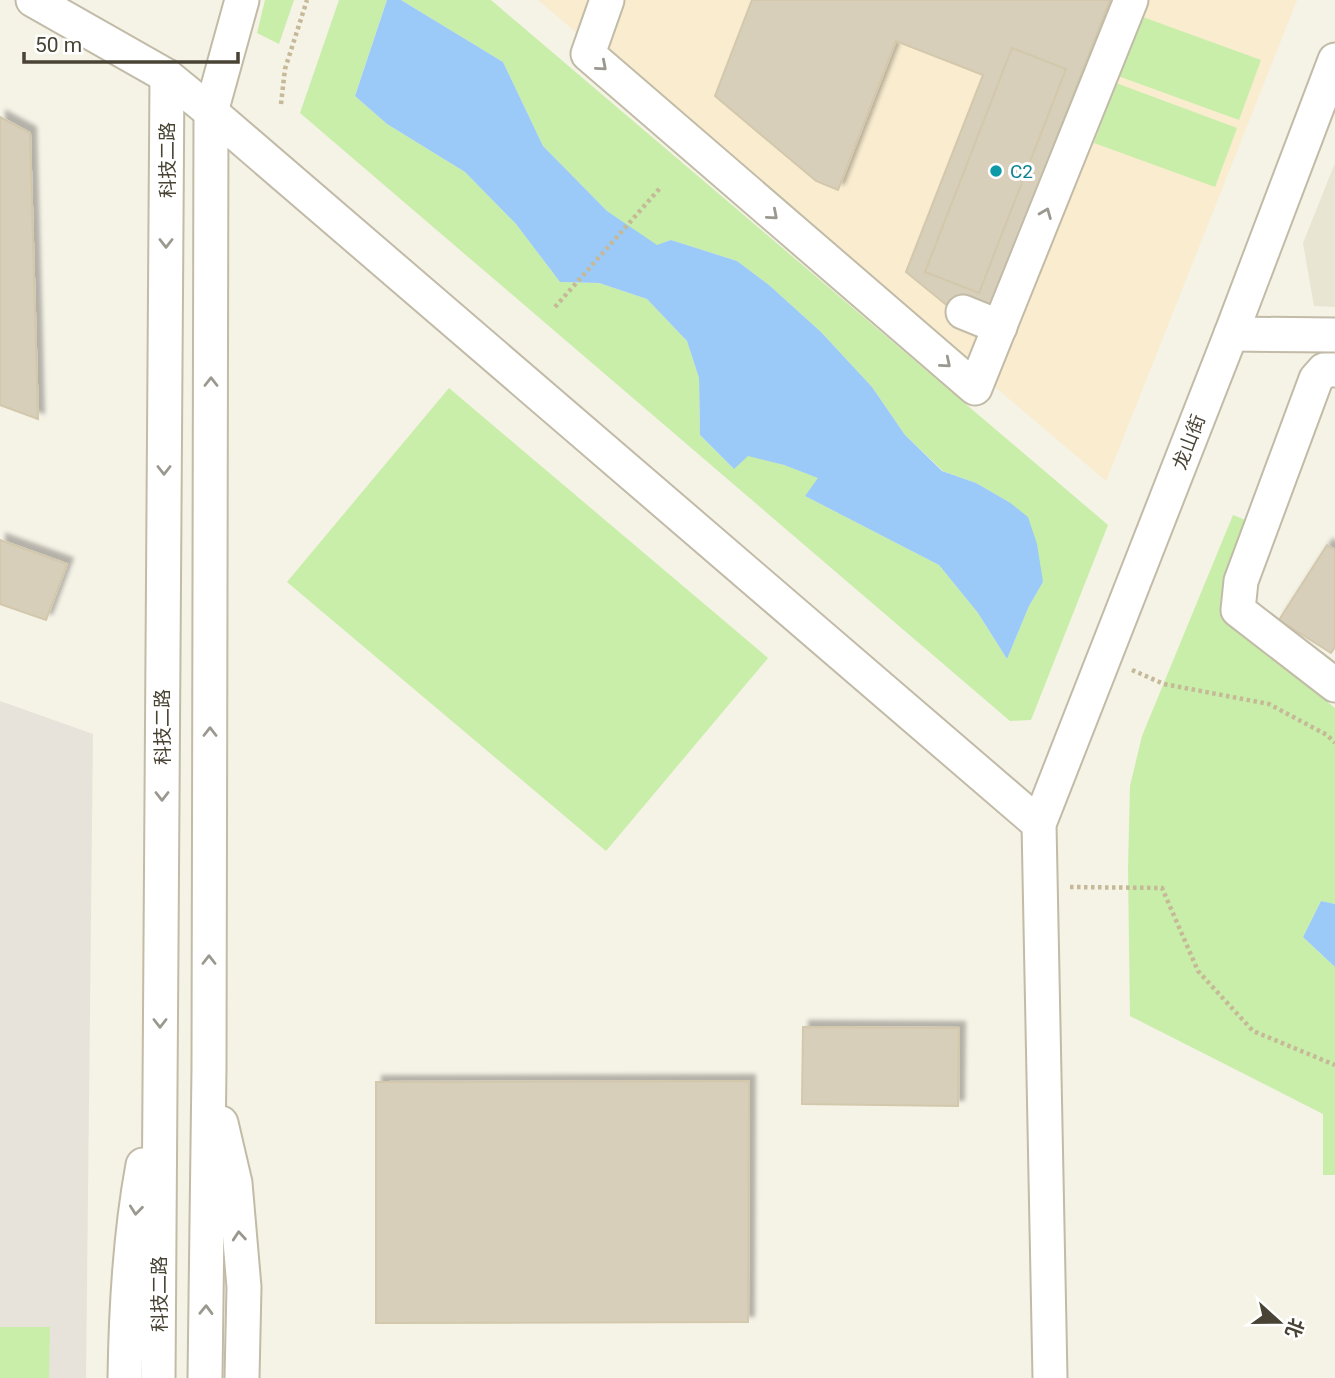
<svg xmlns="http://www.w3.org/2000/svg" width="1335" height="1378" font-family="Roboto,'Noto Sans SC',sans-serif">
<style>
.residential{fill:#e9e5d3}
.commercial{fill:#f9eccf}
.industrial{fill:#e7e3db}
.green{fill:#c8eeaa}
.water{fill:#9bc9f8}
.building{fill:#d8cfba;stroke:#d3c8ac;stroke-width:2;filter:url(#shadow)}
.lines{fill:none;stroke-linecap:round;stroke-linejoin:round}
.minor-casing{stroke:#c1bba7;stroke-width:37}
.path{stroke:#c5b997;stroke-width:4.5;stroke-dasharray:3.5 3.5;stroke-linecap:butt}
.minor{stroke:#fff;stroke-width:33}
.oneway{stroke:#9a988f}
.culture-dot{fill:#0f9aa8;stroke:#fff;stroke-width:2.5}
.labels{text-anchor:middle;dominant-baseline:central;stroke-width:6;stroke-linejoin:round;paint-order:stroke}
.street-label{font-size:19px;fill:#484334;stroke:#fff}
.culture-label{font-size:19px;fill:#0d838f;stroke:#fff;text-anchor:start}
</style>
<defs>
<filter id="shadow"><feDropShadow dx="6" dy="-6" stdDeviation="2" flood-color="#0004"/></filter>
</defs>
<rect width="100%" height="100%" fill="#f5f2e6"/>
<!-- residential -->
<path class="residential" d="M1335,163V307L1314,306L1303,243Z"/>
<!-- commercial -->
<path class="commercial" d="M538,0H1297L1106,481Z"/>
<!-- industrial -->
<path class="industrial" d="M0,701L93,734L86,1378H0Z"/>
<!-- green -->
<g class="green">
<path d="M265,0H294L279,44L257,33Z"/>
<path d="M339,0H387L355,96L387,124L465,172L516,224L560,282L599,283L647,299L687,341L699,378L700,435L733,468L748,455L784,465L819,478L805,496L939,565L978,613L1007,659L1029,606L1043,582L1009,502L976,483L943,471L905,435L872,387L821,332L769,285L737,261L671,240L657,246L607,211L543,146L503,62L401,0H491L1108,525L1031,720L1010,721L300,113Z"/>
<path d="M1140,16L1261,60L1239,120L1118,76Z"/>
<path d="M1116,83L1237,128L1215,187L1094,143Z"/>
<path d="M449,388L768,658L606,851L287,582Z"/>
<path d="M1233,515L1265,528L1242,631L1335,708V904L1321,901L1303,937L1335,967V1175H1323V1114L1130,1016L1128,869L1130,786L1142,736Z"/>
<path d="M0,1327H50L49,1378H0Z"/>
</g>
<!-- water -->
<g class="water">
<path d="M387,0H401L503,62L543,146L607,211L657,245L671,240L737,261L769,285L821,332L872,387L905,435L942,471L976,483L1009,502L1028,517L1037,544L1043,582L1029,606L1007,659L978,613L939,565L805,496L818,478L784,465L748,456L734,469L700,435L699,378L687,341L647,299L599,283L560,282L516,224L465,172L387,124L355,96Z"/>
<path d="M1321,901L1335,904V967L1303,937Z"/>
</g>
<!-- building -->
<g class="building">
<path d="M752,0H1110L981,333L906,272L983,75L896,41L838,190L816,181L715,96Z"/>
<path d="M1012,48L1066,69L979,293L925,272Z"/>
<path d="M0,117L30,133L38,419L0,405Z"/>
<path d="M0,540L67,564L46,620L0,604Z"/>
<path d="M1327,545L1335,550V647L1331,653L1279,620Z"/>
<path d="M803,1027L959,1028L958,1106L802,1104Z"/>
<path d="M749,1081L748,1322L376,1323V1082Z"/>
</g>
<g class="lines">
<!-- minor casing -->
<g class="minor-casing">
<g id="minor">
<path d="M33,0L167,76L211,112L1039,824"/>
<path d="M607,0L588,54L975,388L1131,0"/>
<path d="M963,312L1000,327"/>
<path d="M1231,334L1335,335"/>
<path d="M1335,370H1324L1316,379L1241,581L1238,610L1335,685"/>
<path d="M221,1123L235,1183L244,1287L242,1378"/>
<path d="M125,1378C126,1307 130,1235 143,1165"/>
<path d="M158,1378L167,76"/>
<path d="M205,1378L209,1068L211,112L242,0"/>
<path d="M1050,1378L1039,824L1231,334L1335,60"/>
</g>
</g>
<!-- path -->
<g class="path">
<path d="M281,104L285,69L307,0"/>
<path d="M555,307L661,187"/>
<path d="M1132,670L1164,684L1269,704L1327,735L1335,743"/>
<path d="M1070,887L1162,888L1198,971L1253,1031L1335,1065"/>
</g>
<!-- minor -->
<use href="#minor" class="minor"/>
</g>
<!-- one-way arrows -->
<defs><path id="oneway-chevron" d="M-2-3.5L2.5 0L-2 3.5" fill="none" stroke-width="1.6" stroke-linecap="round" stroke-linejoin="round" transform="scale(1.75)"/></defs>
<g class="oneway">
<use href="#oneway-chevron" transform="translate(602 66) rotate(41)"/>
<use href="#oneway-chevron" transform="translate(1046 213) rotate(-68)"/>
<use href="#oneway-chevron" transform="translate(773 215) rotate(41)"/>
<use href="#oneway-chevron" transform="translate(166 243) rotate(90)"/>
<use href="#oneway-chevron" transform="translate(946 363) rotate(40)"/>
<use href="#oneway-chevron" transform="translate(211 382) rotate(-90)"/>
<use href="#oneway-chevron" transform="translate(164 470) rotate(90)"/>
<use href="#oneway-chevron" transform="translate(210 732) rotate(-90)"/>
<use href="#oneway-chevron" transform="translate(162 796) rotate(90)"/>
<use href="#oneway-chevron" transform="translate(209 960) rotate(-90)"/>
<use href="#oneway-chevron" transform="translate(160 1023) rotate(90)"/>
<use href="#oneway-chevron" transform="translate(136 1210) rotate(96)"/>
<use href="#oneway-chevron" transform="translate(239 1236) rotate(-95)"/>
<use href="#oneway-chevron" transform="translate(206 1310) rotate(-89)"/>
</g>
<!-- markers -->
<circle class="culture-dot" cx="996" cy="171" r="7"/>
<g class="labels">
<!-- street labels -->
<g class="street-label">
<text transform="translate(167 160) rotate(-90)">科技二路</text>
<text transform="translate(1189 442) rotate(-69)">龙山街</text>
<text transform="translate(162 727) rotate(-90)">科技二路</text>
<text transform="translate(159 1294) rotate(-90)">科技二路</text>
</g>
<!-- culture labels -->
<g class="culture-label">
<text x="1010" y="171">C2</text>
</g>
</g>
<!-- north arrow -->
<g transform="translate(1279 1322) rotate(111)" stroke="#ffffff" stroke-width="5" paint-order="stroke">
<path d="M0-5L12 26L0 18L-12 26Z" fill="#484334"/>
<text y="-10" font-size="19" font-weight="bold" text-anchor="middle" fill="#484334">北</text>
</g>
<!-- scale -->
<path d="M24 52v10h214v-10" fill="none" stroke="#484334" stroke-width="3.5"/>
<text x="35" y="52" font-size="21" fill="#484334" stroke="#ffffff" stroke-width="5" paint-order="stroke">50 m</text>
</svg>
